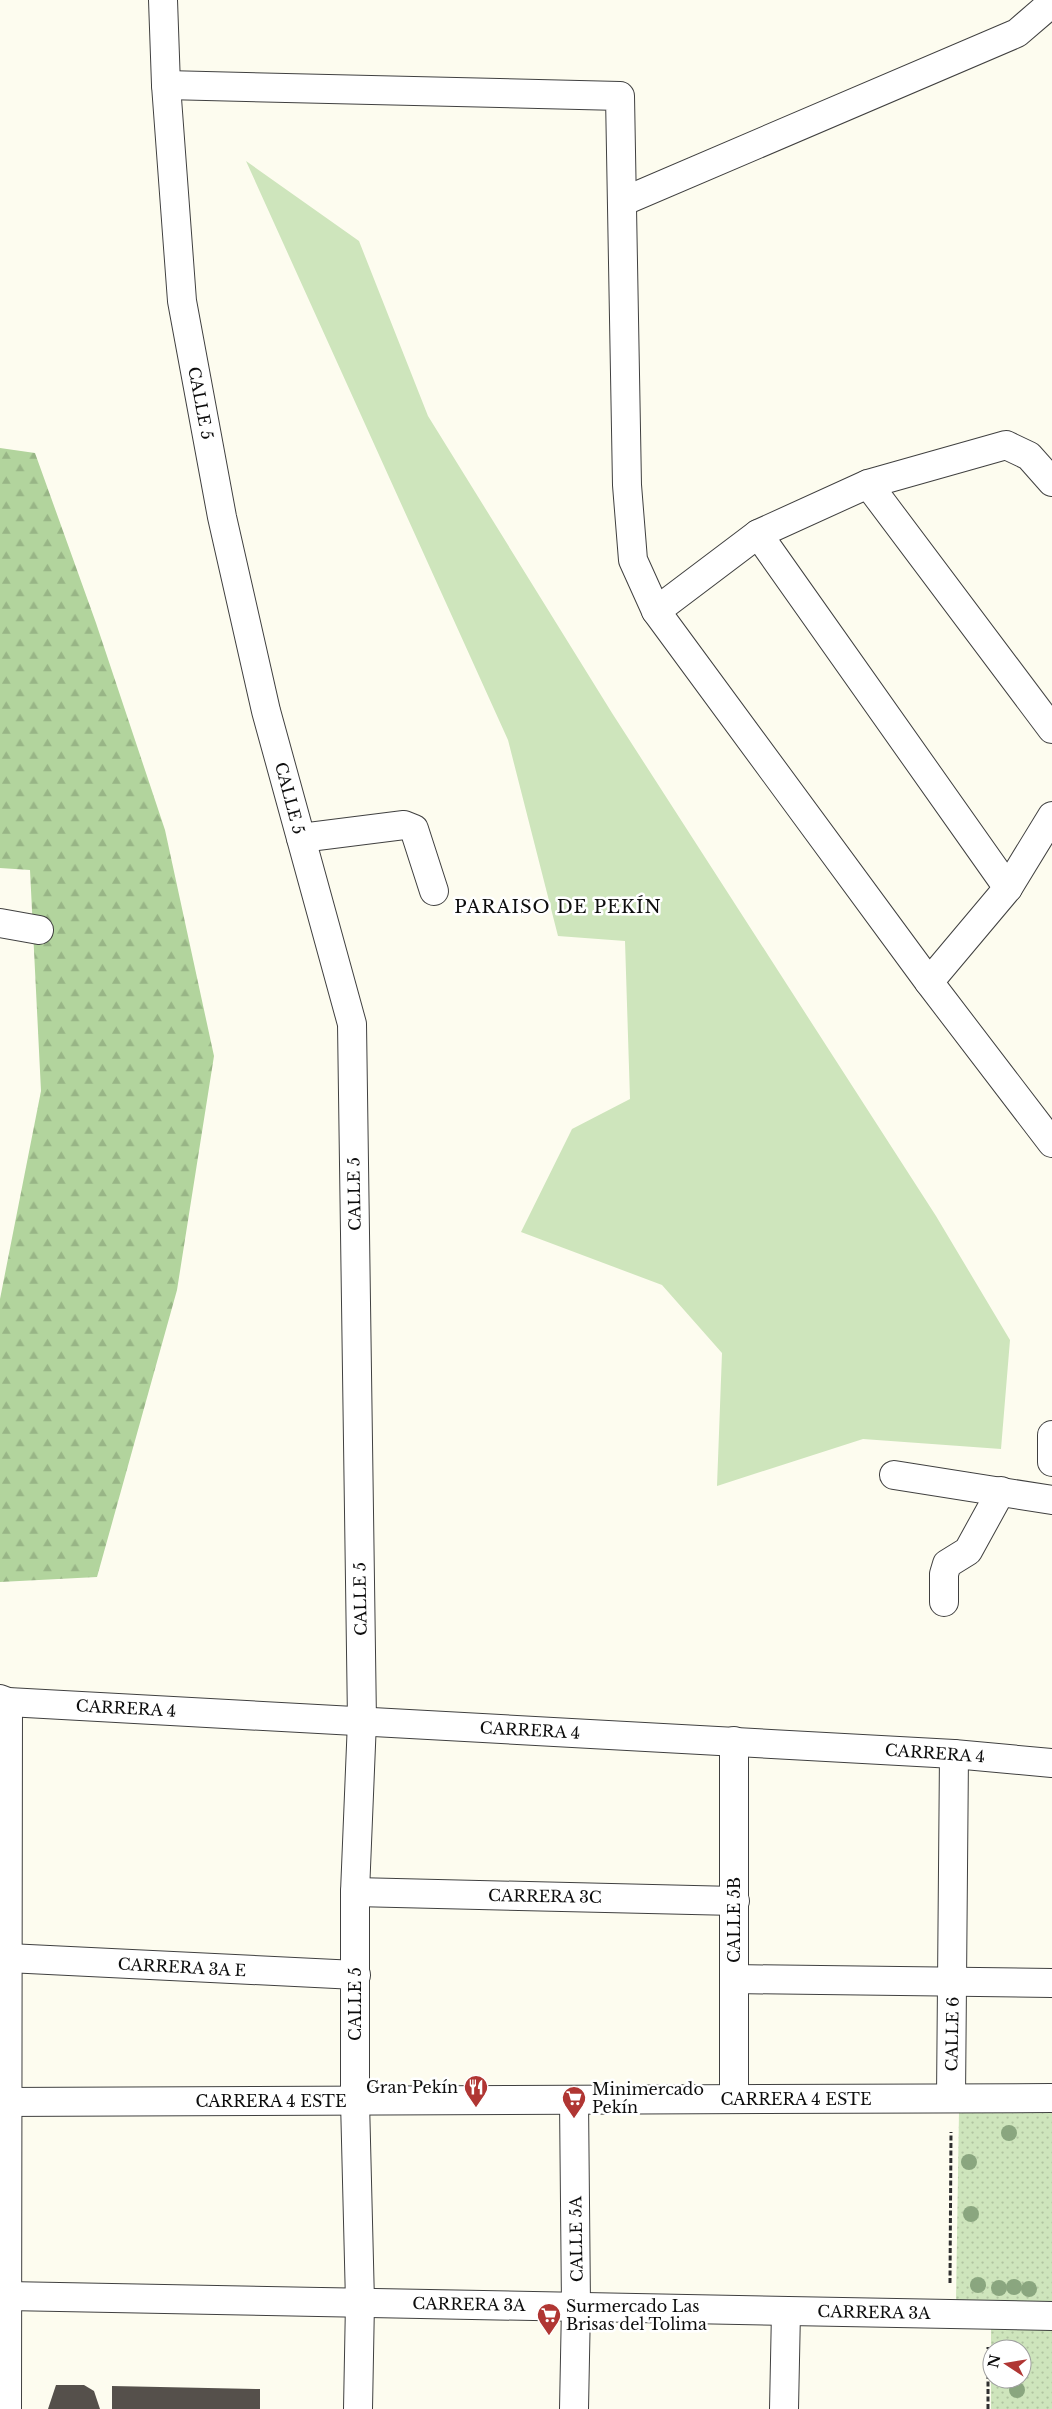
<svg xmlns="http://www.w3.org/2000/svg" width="1052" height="2409" font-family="'Libre Baskerville',serif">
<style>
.grass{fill:#cee5bc}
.forest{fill:url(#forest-firs)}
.park{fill:url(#park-dots);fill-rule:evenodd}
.building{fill:#55504b}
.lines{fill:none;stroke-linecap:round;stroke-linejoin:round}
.minor-casing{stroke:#404040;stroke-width:30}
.path{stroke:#2f2f2f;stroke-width:3;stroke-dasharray:5 2.5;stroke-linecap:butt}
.minor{stroke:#fff;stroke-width:28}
.tree{fill:#8aa67f}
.labels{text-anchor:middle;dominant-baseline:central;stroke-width:5;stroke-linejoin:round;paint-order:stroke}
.street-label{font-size:16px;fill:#0d0d0d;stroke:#fff}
.poi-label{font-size:16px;fill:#0d0d0d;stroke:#fff;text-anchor:start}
.neighbourhood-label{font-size:18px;letter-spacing:1px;fill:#0d0d0d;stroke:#fff}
</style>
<defs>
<pattern id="forest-firs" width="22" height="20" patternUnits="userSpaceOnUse" patternTransform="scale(1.25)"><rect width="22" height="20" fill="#b2d49d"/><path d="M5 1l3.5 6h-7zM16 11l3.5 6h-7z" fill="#98b586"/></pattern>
<pattern id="park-dots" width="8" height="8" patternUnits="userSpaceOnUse" patternTransform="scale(1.25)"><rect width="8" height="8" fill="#cee5bc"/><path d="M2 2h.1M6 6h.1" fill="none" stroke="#b0c3a0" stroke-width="1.8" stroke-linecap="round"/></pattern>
</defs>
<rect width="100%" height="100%" fill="#fdfcef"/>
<!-- grass -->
<path class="grass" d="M246,161L359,241L428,416L612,713L936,1216L1010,1340L1001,1449L863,1439L717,1486L722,1353L662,1285L521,1232L572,1129L630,1099L625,941L558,936L508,740Z"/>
<!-- forest -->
<path class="forest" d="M0,448L35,453L96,623L165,830L214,1056L177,1290L97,1577L0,1582V1299L41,1091L30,870L0,868Z"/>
<!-- park -->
<g class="park">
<path d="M959,2112L1052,2113V2302L956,2300Z"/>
<path d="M991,2328L1052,2329V2409H991ZM992,2349H1022V2379H992Z"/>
</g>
<!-- building -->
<g class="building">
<path d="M56,2385H84L94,2391L100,2409H48Z"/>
<path d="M112,2386L260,2389V2409H112Z"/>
</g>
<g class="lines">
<!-- minor casing -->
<g class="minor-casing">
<g id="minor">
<path d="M163,0L166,85L182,301L222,517L266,711L352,1024L362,1721L355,1892V2101L360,2302L358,2409"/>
<path d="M166,85L620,96L627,485L633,560L656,611L929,982L1052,1143"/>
<path d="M622,202L1017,33L1046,8L1049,0"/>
<path d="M868,484L1052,729"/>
<path d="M758,534L1008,888"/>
<path d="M656,611L758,534L868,484L1006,445L1029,456L1052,482"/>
<path d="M301,838L404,825L414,829L434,891"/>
<path d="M0,923L39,930"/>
<path d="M929,982L1008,888L1052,816"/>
<path d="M1052,1435V1462"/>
<path d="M894,1475L1052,1500"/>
<path d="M944,1602V1574L947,1564L968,1551L1001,1491"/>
<path d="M0,1699L8,1702L954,1754L1052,1763"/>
<path d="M734,1741V2099"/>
<path d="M355,1892L735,1901"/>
<path d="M8,1958L356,1975"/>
<path d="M734,1979L1052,1983"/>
<path d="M951,2098L954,1754"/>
<path d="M0,2102L1052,2098"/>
<path d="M7,2296L1052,2316"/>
<path d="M7,2409L8,1702"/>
<path d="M574,2409L576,2306L574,2100"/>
<path d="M784,2409L786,2311"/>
</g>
</g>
<!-- path -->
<g class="path">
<path d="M950,2283L951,2132"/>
<path d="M988,2409V2347"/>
</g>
<!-- minor -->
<use href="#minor" class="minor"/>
</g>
<!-- trees -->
<g class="tree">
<circle cx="1009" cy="2133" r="8"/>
<circle cx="969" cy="2162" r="8"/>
<circle cx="971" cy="2214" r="8"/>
<circle cx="978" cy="2285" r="8"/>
<circle cx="1014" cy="2287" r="8"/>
<circle cx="999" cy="2288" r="8"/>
<circle cx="1029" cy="2289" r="8"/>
<circle cx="1017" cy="2390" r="8"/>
</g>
<!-- icons -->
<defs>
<g id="restaurant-pin" transform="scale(1.25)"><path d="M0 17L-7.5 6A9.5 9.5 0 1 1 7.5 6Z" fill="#b03633" stroke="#fff"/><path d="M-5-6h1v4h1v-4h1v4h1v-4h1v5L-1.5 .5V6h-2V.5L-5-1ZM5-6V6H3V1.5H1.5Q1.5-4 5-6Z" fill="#fff"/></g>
<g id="supermarket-pin" transform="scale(1.25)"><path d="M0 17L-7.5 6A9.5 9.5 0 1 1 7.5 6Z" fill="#b03633" stroke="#fff"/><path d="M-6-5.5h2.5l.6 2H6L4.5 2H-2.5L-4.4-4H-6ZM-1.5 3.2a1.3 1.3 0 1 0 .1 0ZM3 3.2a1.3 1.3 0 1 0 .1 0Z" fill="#fff"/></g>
</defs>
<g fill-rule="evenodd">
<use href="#restaurant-pin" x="476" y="2087"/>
<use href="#supermarket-pin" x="574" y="2098"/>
<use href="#supermarket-pin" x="549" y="2315"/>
</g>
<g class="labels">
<!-- street labels -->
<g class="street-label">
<text transform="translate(201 403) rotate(79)">CALLE 5</text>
<text transform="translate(290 798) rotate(75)">CALLE 5</text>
<text transform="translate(354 1194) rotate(-91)">CALLE 5</text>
<text transform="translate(360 1599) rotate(-91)">CALLE 5</text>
<text transform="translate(126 1708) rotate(3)">CARRERA 4</text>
<text transform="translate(530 1730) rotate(3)">CARRERA 4</text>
<text transform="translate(935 1753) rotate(4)">CARRERA 4</text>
<text transform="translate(545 1896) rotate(1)">CARRERA 3C</text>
<text transform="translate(734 1920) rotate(-90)">CALLE 5B</text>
<text transform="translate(182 1967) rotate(3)">CARRERA 3A E</text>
<text transform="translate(355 2004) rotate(-90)">CALLE 5</text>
<text transform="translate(952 2034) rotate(-89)">CALLE 6</text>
<text x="796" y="2099">CARRERA 4 ESTE</text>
<text x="271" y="2101">CARRERA 4 ESTE</text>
<text transform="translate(576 2239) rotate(-91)">CALLE 5A</text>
<text transform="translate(469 2304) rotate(1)">CARRERA 3A</text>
<text transform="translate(874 2312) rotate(1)">CARRERA 3A</text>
</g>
<!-- poi labels -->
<g class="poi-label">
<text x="458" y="2087" text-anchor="end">Gran Pekín</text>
<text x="592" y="2089">Minimercado<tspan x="592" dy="18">Pekín</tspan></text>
<text x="566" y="2306">Surmercado Las<tspan x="566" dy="18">Brisas del Tolima</tspan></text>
</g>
<!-- neighbourhood labels -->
<g class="neighbourhood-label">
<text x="558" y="907">PARAISO DE PEKÍN</text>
</g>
</g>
<!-- north arrow -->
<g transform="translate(1007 2364) rotate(282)"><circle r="24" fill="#ffffff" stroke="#9e9e9e"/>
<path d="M0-4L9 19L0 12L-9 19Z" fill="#b03633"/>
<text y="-8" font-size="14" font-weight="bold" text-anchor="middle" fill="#0d0d0d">N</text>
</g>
</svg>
